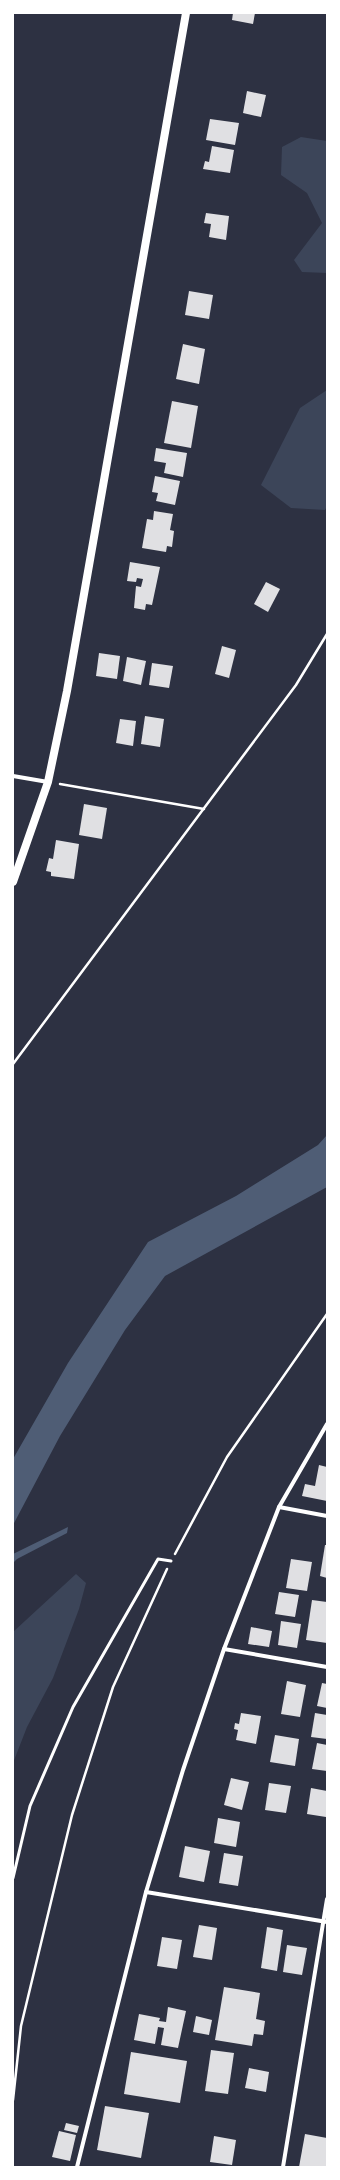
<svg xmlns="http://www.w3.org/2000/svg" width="340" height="2180" font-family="Commissioner,sans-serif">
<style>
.green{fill:#3c4559}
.water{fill:#4f5d75}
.building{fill:#e0e0e3}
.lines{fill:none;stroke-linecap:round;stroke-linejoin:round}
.path{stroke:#fff;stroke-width:2.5}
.service{stroke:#fff;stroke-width:3}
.minor{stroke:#fff;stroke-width:4}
.secondary{stroke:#fff;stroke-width:8}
</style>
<rect width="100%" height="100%" fill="#2d3142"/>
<!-- green -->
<g class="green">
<path d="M301,137L327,141V273L302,272L294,260L322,223L307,193L281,175L282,147Z"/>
<path d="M327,390V506L325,510L291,508L261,485L300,408Z"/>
<path d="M76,1574L86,1583L79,1609L53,1678L27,1727L13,1763V1632Z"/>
</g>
<!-- water -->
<g class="water">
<path d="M327,1135V1187L165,1276L125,1330L60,1436L13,1525V1459L68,1363L148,1242L236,1196L318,1145Z"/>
<path d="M68,1527L67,1533L17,1559L13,1563V1554Z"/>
</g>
<!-- building -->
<g class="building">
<path d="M233,13H255L253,24L232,20Z"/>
<path d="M247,91L266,95L261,117L243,113Z"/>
<path d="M210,119L239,123L235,145L206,140Z"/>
<path d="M212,146L234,150L230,173L203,169L205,161L209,162Z"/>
<path d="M206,213L229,216L226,240L209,237L211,224L204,223Z"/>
<path d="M189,291L213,295L209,319L185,315Z"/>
<path d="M183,344L205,349L199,384L176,379Z"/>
<path d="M172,401L198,406L191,448L164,443Z"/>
<path d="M156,448L187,453L183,477L164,473L166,463L154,461Z"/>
<path d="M155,476L180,481L175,505L156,501L158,493L152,492Z"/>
<path d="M154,511L173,514L170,530L174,531L172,547L167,546L166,552L142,548L147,519L153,520Z"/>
<path d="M130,562L160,567L152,605L146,604L145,610L134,608L136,586L141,587L143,579L137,578L136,582L127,581Z"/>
<path d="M266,582L280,589L268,612L254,604Z"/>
<path d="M222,646L236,650L229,678L215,674Z"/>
<path d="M99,653L120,656L117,679L96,676Z"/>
<path d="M127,657L146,661L141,685L123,681Z"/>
<path d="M152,663L173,666L169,688L149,685Z"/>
<path d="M145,716L164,719L160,747L141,744Z"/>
<path d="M120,719L136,721L133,746L116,743Z"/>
<path d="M84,804L107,808L102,839L79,835Z"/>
<path d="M56,840L79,844L74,879L51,876V872L46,871L49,858L53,859Z"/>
<path d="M319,1465L327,1467V1501L302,1496L305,1484L315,1486Z"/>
<path d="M325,1545H327V1578L320,1576Z"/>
<path d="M291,1559L312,1562L307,1591L286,1588Z"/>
<path d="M279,1592L299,1595L295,1617L275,1614Z"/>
<path d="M312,1600L327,1602V1643L306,1640Z"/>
<path d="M281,1621L301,1624L297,1648L278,1645Z"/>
<path d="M251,1627L272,1631L269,1647L248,1644Z"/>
<path d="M287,1681L306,1685L300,1717L281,1714Z"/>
<path d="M322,1683L327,1684V1708L317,1706Z"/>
<path d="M241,1713L261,1716L256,1744L236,1740L238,1730L234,1729L235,1723L239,1724Z"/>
<path d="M315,1713L327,1715V1739L311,1737Z"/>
<path d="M275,1735L299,1739L295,1766L270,1762Z"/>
<path d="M317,1743L327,1745V1771L312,1769Z"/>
<path d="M231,1778L249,1782L242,1810L224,1805Z"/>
<path d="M269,1783L291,1786L286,1813L265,1810Z"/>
<path d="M311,1788L327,1791L326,1817L307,1814Z"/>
<path d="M218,1818L240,1822L236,1847L214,1843Z"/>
<path d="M185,1846L210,1851L204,1882L179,1877Z"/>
<path d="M224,1853L243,1856L238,1886L219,1883Z"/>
<path d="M199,1925L217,1928L212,1960L193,1957Z"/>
<path d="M267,1927L283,1930L277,1971L261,1968Z"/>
<path d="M162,1937L182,1940L177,1969L157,1966Z"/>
<path d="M287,1945L307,1948L302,1975L283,1972Z"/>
<path d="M224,1987L260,1993L256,2019L265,2021L263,2035L254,2034L252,2046L215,2040Z"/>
<path d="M168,2007L186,2011L178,2048L161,2045L164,2028L158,2027L155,2044L134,2040L139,2014L160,2018L159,2021L166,2022Z"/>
<path d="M196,2016L212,2020L209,2035L193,2032Z"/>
<path d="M211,2050L234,2053L228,2094L205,2091Z"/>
<path d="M131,2052L187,2061L180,2103L124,2094Z"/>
<path d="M249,2068L269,2072L266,2092L245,2088Z"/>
<path d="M105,2106L149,2113L141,2158L97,2150Z"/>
<path d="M66,2123L79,2126L77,2133L64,2130Z"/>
<path d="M59,2131L76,2135L70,2161L52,2157Z"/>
<path d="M305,2134L327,2138V2167H299Z"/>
<path d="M214,2136L236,2140L232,2165L210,2162Z"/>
</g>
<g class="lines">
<!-- path -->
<g class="path">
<path d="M60,784L204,809"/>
<path d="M13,1064L296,685L327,634"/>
<path d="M175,1554L227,1457L327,1314"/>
<path d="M13,2100L21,2026L72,1815L113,1687L167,1569"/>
</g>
<!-- service -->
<path class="service" d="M13,1878L30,1806L73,1707L158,1559L171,1561"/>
<!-- minor -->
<g class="minor">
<path d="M13,776L48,782"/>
<path d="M279,1507L327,1516"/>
<path d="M224,1649L327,1667"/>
<path d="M146,1892L327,1922"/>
<path d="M77,2167L146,1892L183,1770L224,1649L279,1507L327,1424"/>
<path d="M283,2167L327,1899"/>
</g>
<!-- secondary -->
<path class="secondary" d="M13,882L48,782L67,691L186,13"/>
</g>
<!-- border -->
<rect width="340" height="2180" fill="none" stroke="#ffffff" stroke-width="28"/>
</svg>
